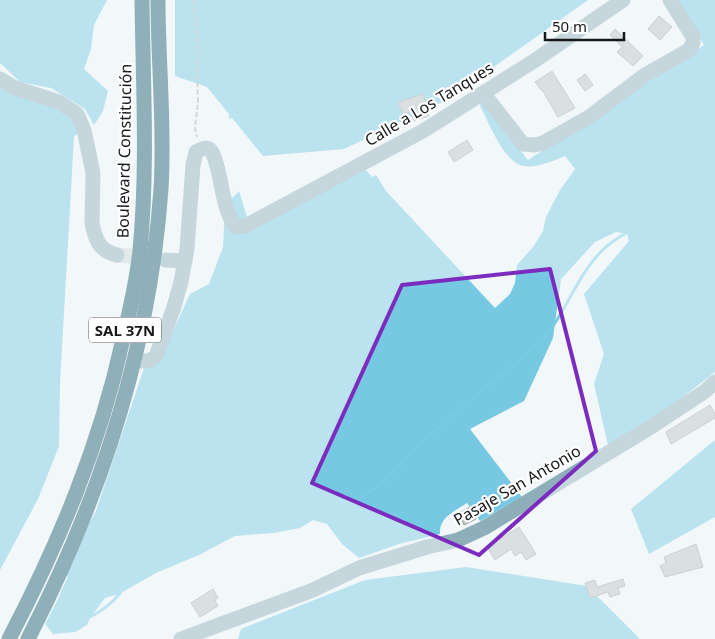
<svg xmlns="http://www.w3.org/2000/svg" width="715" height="639" font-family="'Noto Sans',sans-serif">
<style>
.forest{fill:#77c8e2}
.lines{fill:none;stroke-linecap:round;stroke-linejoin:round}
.stream{stroke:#7acbe5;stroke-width:3}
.building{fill:#bdc3c6;stroke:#9ba1a3}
.minor-tunnel{stroke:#d1d6d8;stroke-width:15;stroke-dasharray:15 8;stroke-linecap:butt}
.path{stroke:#acb0b2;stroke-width:2;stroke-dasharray:5 2.5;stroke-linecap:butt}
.minor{stroke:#8eaeba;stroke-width:15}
.highway{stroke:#18596c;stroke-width:15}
.marked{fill:none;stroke:#7b2cbf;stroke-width:4;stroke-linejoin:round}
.labels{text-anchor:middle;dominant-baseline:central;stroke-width:4.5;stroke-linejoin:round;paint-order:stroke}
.shield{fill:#fff;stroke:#5c5d5e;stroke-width:1}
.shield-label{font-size:15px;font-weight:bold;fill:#161819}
.street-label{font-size:16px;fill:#161819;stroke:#fff}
</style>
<rect width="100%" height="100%" fill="#f2f8fa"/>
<!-- forest -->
<g class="forest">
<path d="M0,0H107L94,25L91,49L84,69L108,91L103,111L94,125L85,109L51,88L20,82L0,63Z"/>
<path d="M175,0H588L449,99L344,149L263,156L207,87L175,76Z"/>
<path d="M676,0H715V372L610,454L594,384L604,354L584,294L629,241L627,234L616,232L595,242L561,279L553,338L524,401L470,429L522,497L480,521L467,503C454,512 439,517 440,534L399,544L359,558L342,544L327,524L313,520L300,528L273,533L235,536L199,555L156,573L119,594L105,598L90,618L87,625L75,632L53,634L45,624L56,603L68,576H59L96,511L148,356L164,351L190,294L209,284L223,247L225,205L239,191L250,227L364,168L372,177L376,175L386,191L495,308L510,294L515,283L517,265L533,247L543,231L546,217L560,190L575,169L565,156C553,161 529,172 516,163C500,152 489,123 480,106L481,101L528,160L704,45Z"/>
<path d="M0,85L67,110L78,133L74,137L60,383L59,446L38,499L0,570Z"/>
<path d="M715,440V517L649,554L631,509Z"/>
<path d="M466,567L587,586L640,639H238L241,629L365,580Z"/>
</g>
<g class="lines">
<!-- stream -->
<g class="stream">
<path d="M230,117L280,107L323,82L461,14L482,0"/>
<path d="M57,628C78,623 98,616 114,600C134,579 140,558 169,545C227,518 293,520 352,500C380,491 394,471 413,451C424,440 435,430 447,420C479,392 514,367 545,337C568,309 579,270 607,246C619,236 633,229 646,221C670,206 696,188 715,167"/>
</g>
</g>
<!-- building -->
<g class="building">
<path d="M659,16L672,27L660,40L648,29Z"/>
<path d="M615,29L643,56L633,66L617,52L622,47L610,35Z"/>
<path d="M552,71L575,108L558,117L543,91H542L535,82Z"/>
<path d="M585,74L593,85L585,91L577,80Z"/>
<path d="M423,94L429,116L414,121L411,112L403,114L398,102Z"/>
<path d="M467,140L473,150L454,162L448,152Z"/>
<path d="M710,405L715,414V418L671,444L666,432Z"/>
<path d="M472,506L476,519L464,525L459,513Z"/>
<path d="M519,527L536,554L526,560L521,552L515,556L511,549L495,560L487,547Z"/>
<path d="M696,544L703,567L665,577L660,566L666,563L664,557Z"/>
<path d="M623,579L625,586L618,588L620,594L610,597L608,592L590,598L585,583L595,580L597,587Z"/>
<path d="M213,589L218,598L215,600L218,606L200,617L191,603Z"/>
</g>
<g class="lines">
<!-- minor-tunnel -->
<path class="minor-tunnel" d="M117,255L151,258"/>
<!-- path -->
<path class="path" d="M194,0L198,47L197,72L198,102L195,128L197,137"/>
<!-- minor -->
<g class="minor">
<path d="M0,79L15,88L59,102L77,114L84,130L93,173L92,223C95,239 99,251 117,255"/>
<path d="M483,93L523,144L535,145L543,143L589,117L645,75L689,50L693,43V37L670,0"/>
<path d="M165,260L185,261"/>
<path d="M134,361H149L156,356L173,310L181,282L187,249L193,165L196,152C201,149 207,146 211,151C215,156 216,164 218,170C222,186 225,215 236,227L245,226L423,131L534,61L623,0"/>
<path d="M181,639L313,590L359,568L427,547L458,540L484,528L651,427L704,392L715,382"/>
</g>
<!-- highway -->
<g class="highway">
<path d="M9,639C59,543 100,445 123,339C130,310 137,280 140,250C148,167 143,83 142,0"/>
<path d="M28,639C101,497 150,349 161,189C165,126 158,63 158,0"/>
</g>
</g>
<!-- marked area -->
<path d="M0 0H715V639H0ZM550,269L596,451L479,555L312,483L402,285Z" fill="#f2f8fa" fill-opacity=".55" fill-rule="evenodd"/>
<path class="marked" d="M550,269L596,451L479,555L312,483L402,285Z"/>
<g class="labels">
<!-- shield labels -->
<rect class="shield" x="89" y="317.5" width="72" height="25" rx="4"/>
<g class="shield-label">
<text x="125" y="330">SAL 37N</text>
</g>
<!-- street labels -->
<g class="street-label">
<text transform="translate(429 104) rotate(-31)">Calle a Los Tanques</text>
<text transform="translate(124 151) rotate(-89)">Boulevard Constitución</text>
<text transform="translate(517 485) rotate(-30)">Pasaje San Antonio</text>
</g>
</g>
<!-- scale -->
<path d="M545 32v8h79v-8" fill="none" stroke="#161819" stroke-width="2.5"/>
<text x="552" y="32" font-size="15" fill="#161819" stroke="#ffffff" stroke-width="4" paint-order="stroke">50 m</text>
</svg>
